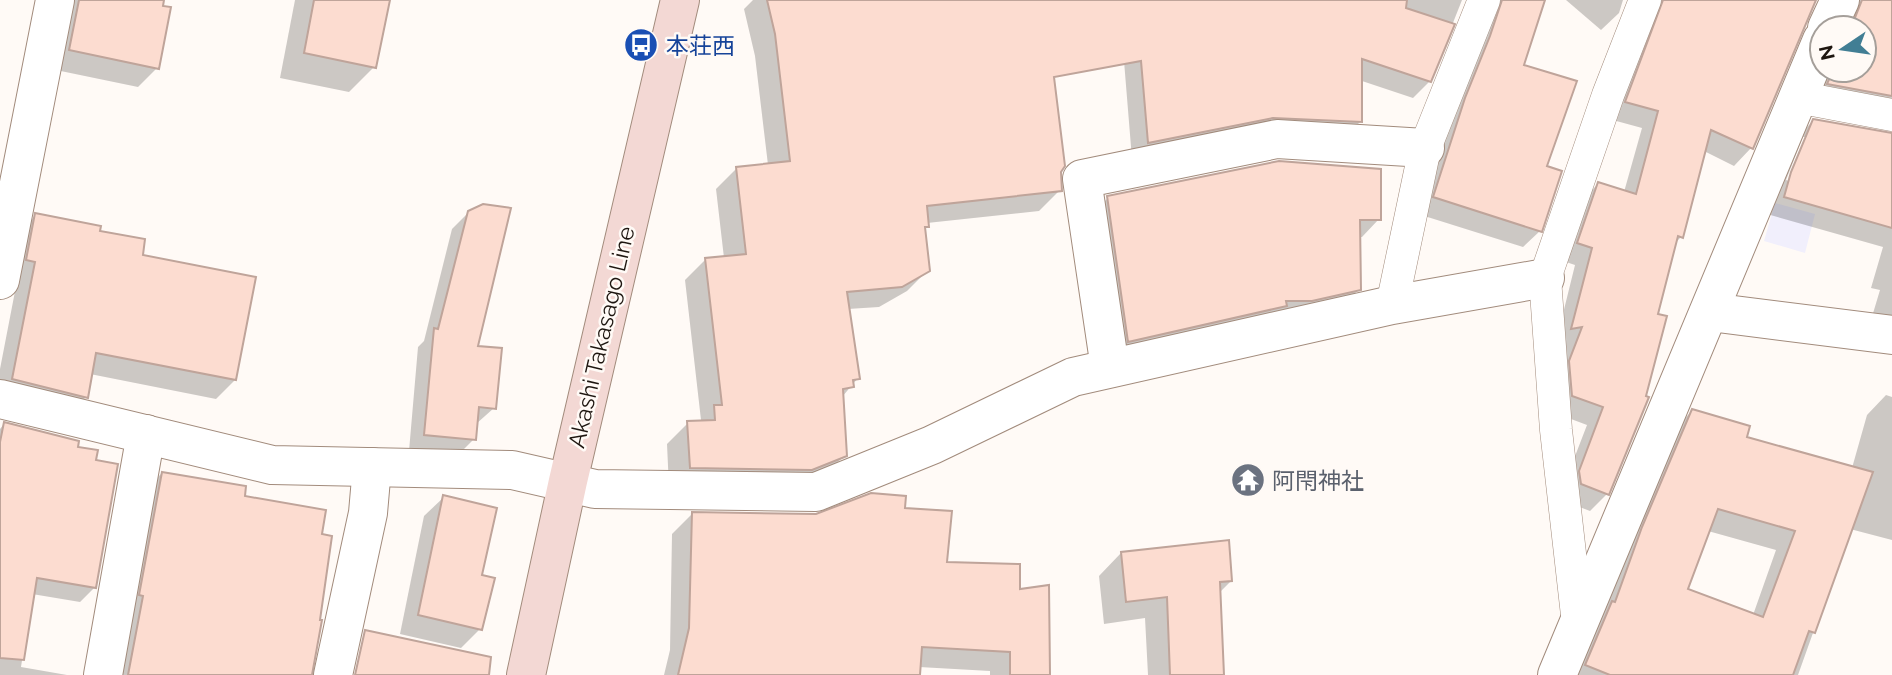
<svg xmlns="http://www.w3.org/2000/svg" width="1892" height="675" font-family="Raleway,'Noto Sans JP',sans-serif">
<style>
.industrial{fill:#f1effc}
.shadow{fill:#0003;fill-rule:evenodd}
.building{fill:#fcdcd0;stroke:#bfa49a;stroke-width:2;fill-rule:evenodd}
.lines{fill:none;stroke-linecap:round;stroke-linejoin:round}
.service-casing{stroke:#a28b7c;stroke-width:33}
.minor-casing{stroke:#a28b7c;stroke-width:40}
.secondary-casing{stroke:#a28b7c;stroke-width:40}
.service{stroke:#fff;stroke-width:32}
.minor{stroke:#fff;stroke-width:38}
.secondary{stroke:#f3d8d4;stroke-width:38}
.labels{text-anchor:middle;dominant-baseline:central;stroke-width:5;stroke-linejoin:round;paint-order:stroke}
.transit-label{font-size:23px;fill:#164399;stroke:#fffaf6;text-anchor:start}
.street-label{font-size:23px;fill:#1e1610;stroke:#fffaf6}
.worship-label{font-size:23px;fill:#5b616d;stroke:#fffaf6;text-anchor:start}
</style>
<rect width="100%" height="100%" fill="#fffaf6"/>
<!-- industrial -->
<path class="industrial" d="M1775,203L1815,214L1805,253L1764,241Z"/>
<!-- shadow -->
<g class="shadow">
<path d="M72,0H162L157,68L138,87L51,69Z"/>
<path d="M295,0H388L374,67L349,92L280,78Z"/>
<path d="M753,0H997L1060,171V190L1039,211L927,223L928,226L924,230L928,270L907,291L879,307L848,309L858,378L842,397L845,455L824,476L669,488L667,444L688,423L701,420L685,280L706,259L724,258L716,189L737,168L768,165L755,56L744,9Z"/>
<path d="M1141,0H1462L1430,81L1413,98L1356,79L1360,122L1344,138L1132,159L1124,61Z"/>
<path d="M1475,0H1544L1522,67L1545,167L1540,231L1523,247L1418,214Z"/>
<path d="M1566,0H1623L1619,13L1601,30Z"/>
<path d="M1634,0H1814L1751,148L1734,166L1704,151L1681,237L1674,244L1607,494L1590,511L1564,501L1562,490L1587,425L1555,413L1553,379L1566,344L1555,346L1575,265L1560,260L1581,201L1598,184L1624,192L1642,128L1609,119Z"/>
<path d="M1835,0H1892V126L1811,101L1823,70H1864V28H1843Z"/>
<path d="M1813,121L1892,135V326L1871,320L1880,290L1871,288L1883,247L1767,214L1796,138ZM1803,137H1807L1789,181L1786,180Z"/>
<path d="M1108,198L1379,219L1362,237H1358L1359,289L1342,307L1111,359L1090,216Z"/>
<path d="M469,212L475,347L494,408L476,424L474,439L458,455L409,451L418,347L424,341L452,229Z"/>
<path d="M36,215L98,232L141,256L235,380L216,399L90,374L86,397L67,416L0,399V369L17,281V234Z"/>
<path d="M1886,395L1892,397V540L1850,529L1798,675H1570L1672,431L1692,411L1745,439L1852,468L1867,415ZM1708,531L1776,550L1753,615L1686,591Z"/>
<path d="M4,424L95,587L80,602L32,594L21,667L67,675H0V429Z"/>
<path d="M162,473L243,497L276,675H117L147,488Z"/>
<path d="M444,497L479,576L480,629L461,648L400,634L424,516Z"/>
<path d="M903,509L945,564L1018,591L1048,675H990V671L919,667L918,675H664L670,650L672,534L692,514L817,516Z"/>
<path d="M1121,553L1231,581L1219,593L1222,675H1148L1145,618L1104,624L1099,576Z"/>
</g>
<!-- building -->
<g class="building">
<path d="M79,0H164L163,6L171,7L159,69L69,50Z"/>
<path d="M314,0H390L376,68L304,53Z"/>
<path d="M767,0H1407L1406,8L1455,24L1431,82L1362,59V122L1273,118L1148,143L1141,61L1054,77L1065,166L1061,172L1062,191L927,206L929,227H925L930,271L902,287L847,292L860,379L853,380L854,387L843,389L847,456L812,470L690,468L687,421L715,420L714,405H722L705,258L746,254L736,167L790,161L775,34Z"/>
<path d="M1502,0H1545L1524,65L1577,81L1547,166L1562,171L1542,232L1433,197L1465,98L1490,36Z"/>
<path d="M1663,0H1816L1753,149L1711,130L1683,238L1678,236L1658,314L1667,316L1646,396L1649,397L1609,495L1581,484L1579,471L1603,407L1572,396L1569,361L1582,327L1571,329L1592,248L1577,243L1598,182L1636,194L1658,111L1625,102Z"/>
<path d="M1862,0H1892V96L1827,84L1833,70H1864V28H1851Z"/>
<path d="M1813,119L1892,133V228L1784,197L1791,172Z"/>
<path d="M1279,161L1381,169V220H1360L1361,290L1312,301H1286L1287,306L1128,342L1107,196Z"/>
<path d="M483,204L511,208L478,346L502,348L496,409L479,407L476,440L424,435L434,328L438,329L468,211Z"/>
<path d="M35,213L101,226L100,231L145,239L143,255L256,277L236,380L96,353L88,398L12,379L35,262L26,260Z"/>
<path d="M1692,409L1750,426L1747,437L1873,472L1815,633L1809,631L1793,675H1610L1585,665L1612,601L1615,602L1642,527ZM1718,509L1795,531L1763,617L1688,589Z"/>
<path d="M4,422L79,441L78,447L98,450L96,460L118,464L96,588L37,578L24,660L0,658V442Z"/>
<path d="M162,472L246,486L245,496L326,510L322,534L332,536L320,620H322L312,675H128L143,596L139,595Z"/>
<path d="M871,493L906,496L905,508L952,511L947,562L1020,564V589L1049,585L1050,675H1010V652L922,647L920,675H678L689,628L692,512L816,514Z"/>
<path d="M443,495L497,508L482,575L495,578L482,630L418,615Z"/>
<path d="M1229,540L1232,581L1220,582L1224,675H1170L1167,597L1126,602L1121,552Z"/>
<path d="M365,630L491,657L489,675H355Z"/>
</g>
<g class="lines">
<!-- service casing -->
<g class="service-casing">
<g id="service">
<path d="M1797,97L1892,115"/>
<path d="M1392,305L1425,148L1484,0"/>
<path d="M1578,624L1556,430L1545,278L1608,95L1645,0"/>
</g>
</g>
<!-- minor casing -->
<g class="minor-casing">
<g id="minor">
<path d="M1827,28L1840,0"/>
<path d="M0,280L55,0"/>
<path d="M1710,312L1892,335"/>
<path d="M1110,368L1082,179L1277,139L1425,148"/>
<path d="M0,399L272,465L512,470L595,489L816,492L932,445L1073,377L1392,305L1545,278"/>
<path d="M103,675L146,434"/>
<path d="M333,675L368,513L372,467"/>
<path d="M1557,675L1822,40"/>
</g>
</g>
<!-- secondary casing -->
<g class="secondary-casing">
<path id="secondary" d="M526,675L568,481L680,0"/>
</g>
<!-- service -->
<use href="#service" class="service"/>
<!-- minor -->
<use href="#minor" class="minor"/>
<!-- secondary -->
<use href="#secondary" class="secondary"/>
</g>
<!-- icons -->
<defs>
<g id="bus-disc" transform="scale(1.75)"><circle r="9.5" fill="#1a4fb4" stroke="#fffaf6"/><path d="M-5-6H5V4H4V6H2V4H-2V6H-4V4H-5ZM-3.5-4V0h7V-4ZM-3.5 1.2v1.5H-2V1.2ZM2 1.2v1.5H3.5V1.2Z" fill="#fff"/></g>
<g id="temple-disc" transform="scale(1.75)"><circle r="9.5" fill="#6b7280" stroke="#fffaf6"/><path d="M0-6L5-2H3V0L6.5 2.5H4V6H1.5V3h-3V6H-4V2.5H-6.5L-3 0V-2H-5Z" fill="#fff"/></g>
</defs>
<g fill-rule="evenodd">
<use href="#bus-disc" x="641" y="45"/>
<use href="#temple-disc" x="1248" y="480"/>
</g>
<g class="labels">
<!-- transit labels -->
<g class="transit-label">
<text x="666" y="45">本荘西</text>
</g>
<!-- street labels -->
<g class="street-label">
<text transform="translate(601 337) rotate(-77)">Akashi Takasago Line</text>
</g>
<!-- worship labels -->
<g class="worship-label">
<text x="1272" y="480">阿閇神社</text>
</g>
</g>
<!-- north arrow -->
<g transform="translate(1843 49) rotate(257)"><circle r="33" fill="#fffaf6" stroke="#a59f9a" stroke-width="2"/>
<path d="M0-5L12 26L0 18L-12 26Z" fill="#417e94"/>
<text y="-10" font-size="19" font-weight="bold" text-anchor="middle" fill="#1e1610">N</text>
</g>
</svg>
